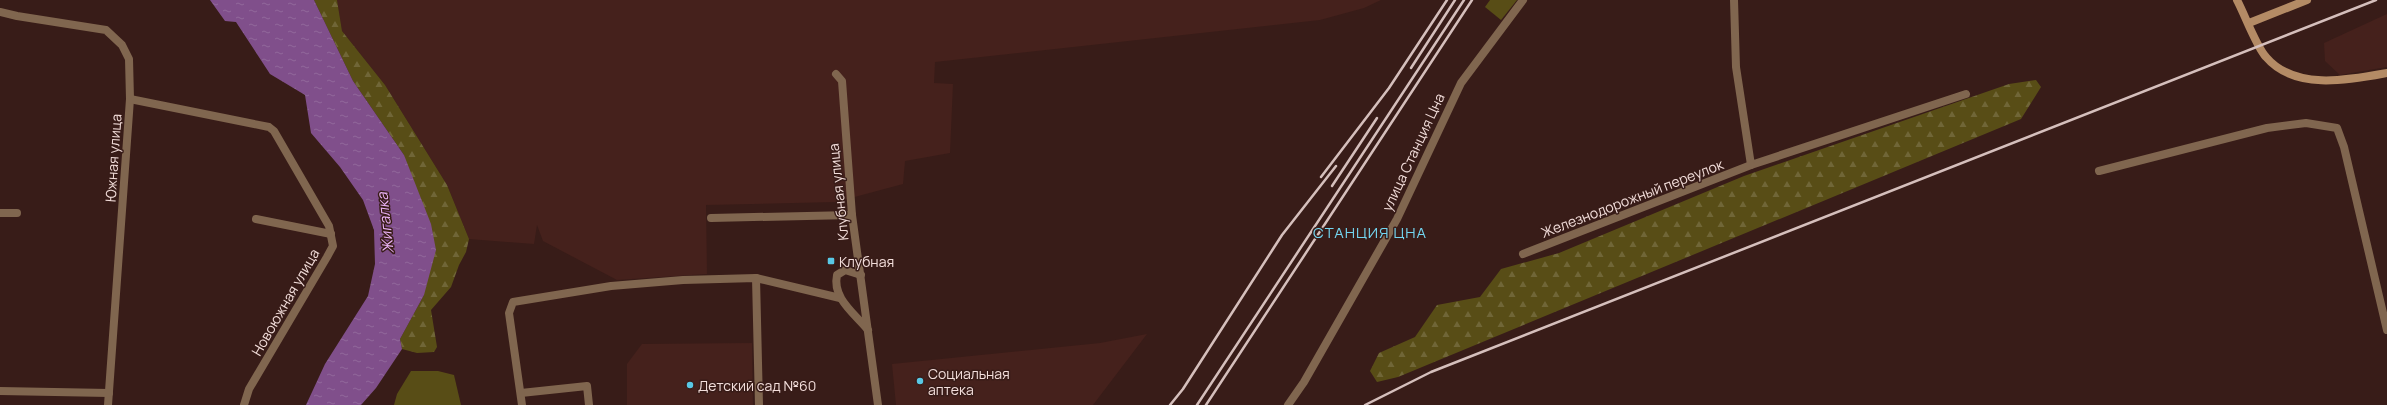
<svg xmlns="http://www.w3.org/2000/svg" width="2387" height="405" font-family="Manrope,sans-serif">
<style>
.built{fill:#45211c}
.forest{fill:url(#forest-firs)}
.green{fill:#584d16}
.water{fill:url(#water-ripples)}
.lines{fill:none;stroke-linecap:round;stroke-linejoin:round}
.street{stroke:#80664f;stroke-width:8}
.secondary{stroke:#b48b65;stroke-width:8}
.rail{stroke:#d5bfbc;stroke-width:2.5}
.poi-dot{fill:#59c8e5;stroke:#381c18;stroke-width:1.5}
.labels{text-anchor:middle;dominant-baseline:central;stroke-width:3;stroke-linejoin:round;paint-order:stroke}
.street-label{font-size:14px;fill:#f3dedb;stroke:#381c18}
.poi-label{font-size:14px;fill:#f3dedb;stroke:#381c18;text-anchor:start}
.water-label{font-size:15px;font-style:italic;fill:#eab2f5;stroke:#381c18}
.neighbourhood-label{font-size:15px;letter-spacing:1px;fill:#73d6f1;stroke:#381c18}
</style>
<defs>
<pattern id="forest-firs" width="22" height="20" patternUnits="userSpaceOnUse"><rect width="22" height="20" fill="#584d16"/><path d="M5 1l3.5 6h-7zM16 11l3.5 6h-7z" fill="#706637"/></pattern>
<pattern id="water-ripples" width="26" height="14" patternUnits="userSpaceOnUse"><rect width="26" height="14" fill="#804f8b"/><path d="M2 4q2-2 4 0t4 0M15 11q2-2 4 0t4 0" fill="none" stroke="#92689b"/></pattern>
</defs>
<rect width="100%" height="100%" fill="#381c18"/>
<!-- built -->
<g class="built">
<path d="M337,0H1381L1364,8L1320,20L935,62L934,83L953,84L950,153L905,161L903,184L836,202L706,205L707,274L617,280L543,241L537,225L534,244L469,239L447,185L385,85L342,31Z"/>
<path d="M2387,14V67L2340,75L2325,61L2324,43Z"/>
<path d="M1147,334L1093,405H896L892,364L1100,343Z"/>
<path d="M752,343L753,405H627V364L642,344Z"/>
</g>
<!-- forest -->
<g class="forest">
<path d="M314,0H337L342,31L385,85L447,185L469,239L466,252L459,265L451,287L431,310L437,347L434,352L417,353L402,349L400,339L424,295L404,155L353,81Z"/>
<path d="M2036,80L2041,87L2021,119L1398,377L1377,382L1370,371L1379,353L1415,337L1437,305L1480,297L1501,269L1559,253L1744,176L2009,84Z"/>
</g>
<!-- green -->
<g class="green">
<path d="M1490,0H1517L1501,20L1485,7Z"/>
<path d="M411,371H438L454,375L461,405H394L397,394Z"/>
</g>
<!-- water -->
<path class="water" d="M210,0H314L353,81L404,155L431,224L436,250L424,295L400,339L402,349L376,388L361,405H306L325,364L368,296L375,264L374,230L363,200L340,167L311,133L305,95L270,74L236,22L225,21Z"/>
<g class="lines">
<!-- street -->
<g class="street">
<path d="M1734,0L1736,67L1751,165L1966,94"/>
<path d="M0,12L17,16L106,30L122,45L129,59L130,99L108,405"/>
<path d="M836,74L842,81L852,215L878,405"/>
<path d="M130,99L269,127L274,131L329,226L333,246L327,257L249,389L244,405"/>
<path d="M2099,171L2267,128L2306,123L2337,128L2344,147L2387,330"/>
<path d="M0,213H17"/>
<path d="M711,218L852,215"/>
<path d="M256,219L331,234"/>
<path d="M1523,254L1751,165"/>
<path d="M861,275L845,270L837,275C832,298 854,313 868,330"/>
<path d="M756,278L759,405"/>
<path d="M0,391L109,393"/>
<path d="M521,393L587,386L589,405"/>
<path d="M522,405L509,313L513,302L611,286L683,280L756,278L840,298"/>
<path d="M1288,405L1304,382L1397,219L1461,83L1523,0"/>
</g>
<!-- secondary -->
<g class="secondary">
<path d="M2237,0C2245,15 2256,46 2266,57C2295,91 2349,80 2387,73"/>
<path d="M2249,23L2307,0"/>
</g>
<!-- rail -->
<g class="rail">
<path d="M1411,68L1455,0"/>
<path d="M1321,177L1389,88L1447,0"/>
<path d="M1332,186L1377,118"/>
<path d="M1170,405L1183,389L1282,235L1336,166"/>
<path d="M1197,405L1464,0"/>
<path d="M1206,405L1472,0"/>
<path d="M1365,405L1431,372L2376,0"/>
</g>
</g>
<!-- markers -->
<g class="poi-dot">
<rect x="827" y="257" width="8" height="8" rx="2"/>
<circle cx="920" cy="381" r="4"/>
<circle cx="690" cy="385" r="4"/>
</g>
<g class="labels">
<!-- street labels -->
<g class="street-label">
<text transform="translate(1413 152) rotate(-65)">улица Станция Цна</text>
<text transform="translate(113 158) rotate(-86)">Южная улица</text>
<text transform="translate(838 192) rotate(-96)">Клубная улица</text>
<text transform="translate(1632 198) rotate(-21)">Железнодорожный переулок</text>
<text transform="translate(285 302) rotate(-60)">Новоюжная улица</text>
</g>
<!-- poi labels -->
<g class="poi-label">
<text x="839" y="261">Клубная</text>
<text x="928" y="373">Социальная<tspan x="928" dy="16">аптека</tspan></text>
<text x="698" y="385">Детский сад №60</text>
</g>
<!-- water labels -->
<g class="water-label">
<text transform="translate(385 223) rotate(-96)">Жигалка</text>
</g>
<!-- neighbourhood labels -->
<g class="neighbourhood-label">
<text x="1370" y="232">СТАНЦИЯ ЦНА</text>
</g>
</g>
</svg>
